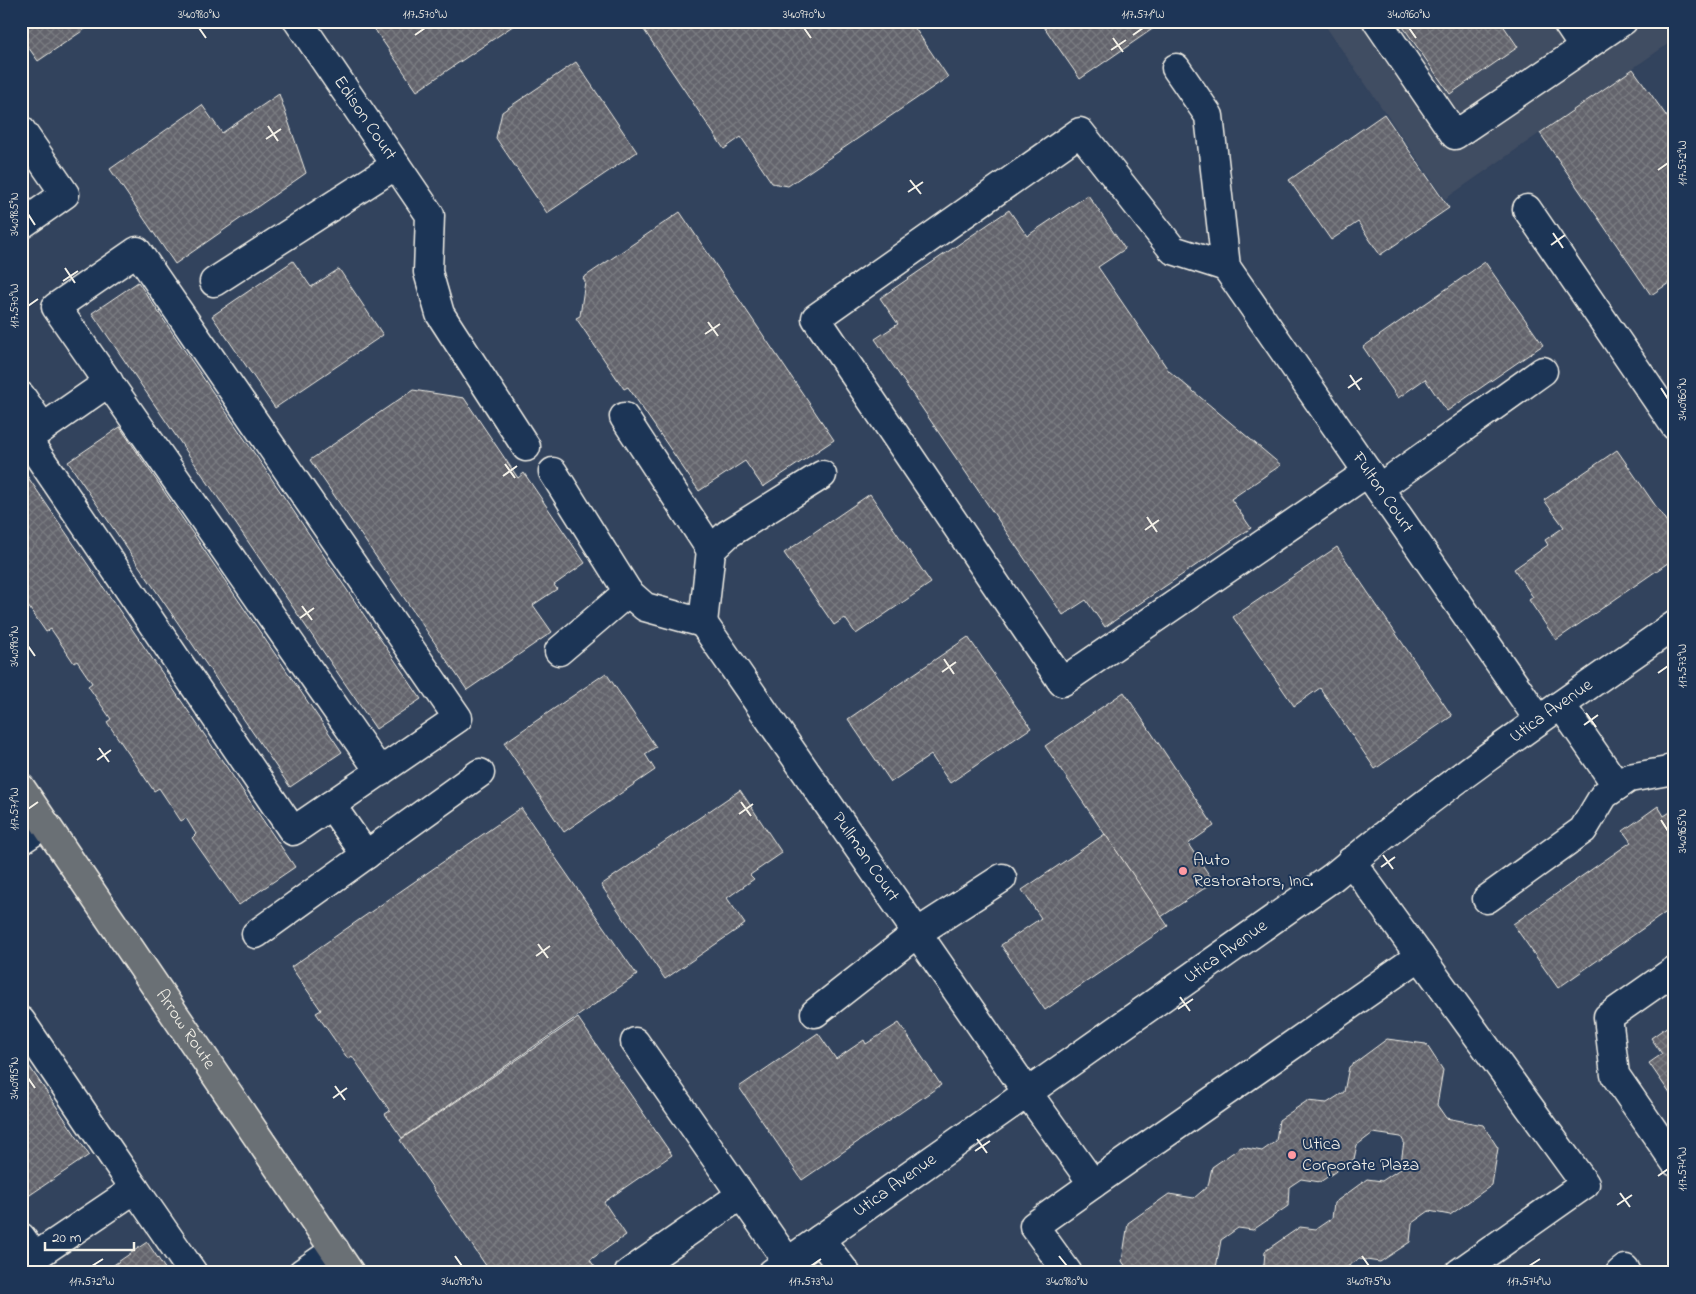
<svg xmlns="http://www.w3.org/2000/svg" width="1696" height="1294" font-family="'Indie Flower',sans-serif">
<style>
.built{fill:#414d62}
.building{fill:url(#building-cross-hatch);stroke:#f4f1e8}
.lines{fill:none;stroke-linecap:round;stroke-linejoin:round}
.minor-casing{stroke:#f4f1e8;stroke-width:31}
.major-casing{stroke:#f4f1e8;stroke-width:31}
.minor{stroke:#1d3557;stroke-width:28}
.major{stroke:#6b6f74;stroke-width:28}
.ticks{fill:none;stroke:#f4f1e8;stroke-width:2}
.poi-dot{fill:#ff9aa2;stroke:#1d3557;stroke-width:2}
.labels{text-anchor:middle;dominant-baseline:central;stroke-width:4;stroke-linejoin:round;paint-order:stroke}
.street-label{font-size:18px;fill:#f4f1e8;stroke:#1d3557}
.poi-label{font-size:18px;fill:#f4f1e8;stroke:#1d3557;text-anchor:start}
.neatline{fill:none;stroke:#f4f1e8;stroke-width:2}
.ticks-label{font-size:12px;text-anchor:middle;fill:#f4f1e8}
</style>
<defs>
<pattern id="building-cross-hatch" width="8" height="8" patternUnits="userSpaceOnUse" patternTransform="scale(1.25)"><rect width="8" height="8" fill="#63646c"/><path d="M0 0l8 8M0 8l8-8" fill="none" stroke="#7a7b81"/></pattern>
</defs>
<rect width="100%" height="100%" fill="#32435d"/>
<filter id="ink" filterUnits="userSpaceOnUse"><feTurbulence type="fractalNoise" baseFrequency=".02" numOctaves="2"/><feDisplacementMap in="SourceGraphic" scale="10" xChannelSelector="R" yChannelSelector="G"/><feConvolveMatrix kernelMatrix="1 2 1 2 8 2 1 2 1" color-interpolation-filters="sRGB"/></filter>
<g filter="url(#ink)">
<!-- built -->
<path class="built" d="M1322,21H1675V39L1445,199Z"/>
<!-- building -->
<g class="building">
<path d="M21,21H97L38,61L21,37Z"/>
<path d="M369,21H520L417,91Z"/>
<path d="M638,21H910L948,77L788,186L772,183L741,137L724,149Z"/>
<path d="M1040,21H1164L1080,79Z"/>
<path d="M1399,21H1500L1518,47L1450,94Z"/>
<path d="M576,62L637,152L547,213L496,138L502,112Z"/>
<path d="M1633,69L1675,128V279L1651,295L1540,133Z"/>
<path d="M279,94L306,173L175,264L110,169L202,105L222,133Z"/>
<path d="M1384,114L1449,208L1380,255L1358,222L1331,240L1289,180Z"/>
<path d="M1088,195L1125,249L1098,267L1169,371L1281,465L1231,499L1251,528L1105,627L1086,600L1063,615L875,339L898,324L880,298L1009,210L1027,236Z"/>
<path d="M680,212L834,440L763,487L745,461L699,491L628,387L624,389L576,318L580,316L585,281L583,278Z"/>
<path d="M293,261L311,287L339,269L383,335L275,408L212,316Z"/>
<path d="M1485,262L1543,345L1447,411L1425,379L1398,398L1363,347Z"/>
<path d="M138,282L421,699L376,729L92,313Z"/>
<path d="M413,390L464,398L518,478L524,473L585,563L554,585L557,589L533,605L552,632L467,690L310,460Z"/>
<path d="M120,427L342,752L290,787L68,462Z"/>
<path d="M1617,450L1675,534V558L1556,640L1529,600L1533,597L1514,569L1548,545L1545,540L1564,527L1544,500Z"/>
<path d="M21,467L295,867L239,905L192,838L196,834L186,818L181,821L159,788L154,791L107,722L111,719L88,686L92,683L77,661L74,663L51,629L46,632L21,596Z"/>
<path d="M870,494L931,583L856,634L845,618L834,625L784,553Z"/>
<path d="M1337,547L1452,716L1375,769L1320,688L1294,706L1233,617Z"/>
<path d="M968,637L1031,728L950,783L931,755L891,782L848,719Z"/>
<path d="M606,673L656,747L645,754L655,770L564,832L504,743Z"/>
<path d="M1124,692L1214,826L1188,844L1214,882L1161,917L1045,746Z"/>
<path d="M740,790L782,853L750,875L754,879L727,898L745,924L665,979L601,885Z"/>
<path d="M1658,806L1664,816L1675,809V906L1558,988L1513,924L1631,842L1623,831Z"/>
<path d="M521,808L637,975L402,1138L385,1114L390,1111L352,1056L348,1059L316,1013L321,1010L291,967Z"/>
<path d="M1105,834L1168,926L1045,1010L1001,945L1041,918L1022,890Z"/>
<path d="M578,1018L672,1155L604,1202L626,1235L590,1260L599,1273H491L400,1140Z"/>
<path d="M1675,1021V1101L1649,1063L1662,1054L1651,1038Z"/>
<path d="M899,1023L941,1085L802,1180L739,1087L818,1033L836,1059L864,1040L866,1044Z"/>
<path d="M1387,1039L1426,1044L1443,1070L1437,1105L1446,1118L1483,1125L1498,1148L1492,1185L1450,1215L1429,1211L1412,1223L1410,1242L1380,1262L1359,1259L1344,1269V1273H1253L1264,1265L1265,1251L1300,1227L1316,1229L1332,1218L1334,1203L1367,1179L1382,1181L1400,1169L1404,1142L1401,1137L1373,1133L1357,1145L1354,1159L1320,1182L1301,1179L1289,1187L1288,1206L1253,1230L1238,1228L1221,1240L1216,1268L1220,1273H1130L1122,1261L1128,1223L1169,1194L1194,1198L1208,1186L1212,1167L1241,1147L1262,1151L1276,1141L1279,1120L1307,1101L1327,1103L1344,1092L1349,1067Z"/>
<path d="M21,1054L89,1155L21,1201Z"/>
<path d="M147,1242L168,1273H102Z"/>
</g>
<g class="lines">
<!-- minor casing -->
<g class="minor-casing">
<g id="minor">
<path id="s1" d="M298,21L430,215L428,272L440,314L526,447"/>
<path d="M1377,21L1455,135L1623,21"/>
<path d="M1566,21L1584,48"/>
<path id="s2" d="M1176,68L1209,116L1226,267L1539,720"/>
<path d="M21,130L65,194L21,225"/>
<path d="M1527,209L1675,426"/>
<path d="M1226,267L1173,250L1080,132L816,318L1062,682L1368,472"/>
<path d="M214,282L396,165"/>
<path d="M109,382L27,439L293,831L458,718L137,251L56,307L380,772"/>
<path d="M21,396L43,428"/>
<path d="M624,417L711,550"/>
<path d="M553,472L628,592L645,607L703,623"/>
<path d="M1379,488L1543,371"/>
<path id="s3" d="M703,623L1027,1092L1093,1184L1034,1226L1068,1273"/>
<path d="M703,623L711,550L728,534L822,475"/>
<path d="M559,651L628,592"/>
<path d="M1561,705L1617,786"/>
<path d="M331,805L366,855"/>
<path d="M21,840L45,824"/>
<path d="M1351,861L1585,1184L1459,1273"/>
<path d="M1487,899L1583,830L1604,795L1629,778L1668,771L1675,766"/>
<path d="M256,934L480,773"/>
<path d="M1675,970L1608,1017L1615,1075L1675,1162"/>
<path d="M815,1013L917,933L1002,878"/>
<path d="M21,1021L135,1189L21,1266"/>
<path d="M635,1042L788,1262"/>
<path d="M1093,1184L1420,956"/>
<path d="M135,1189L193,1273"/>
<path d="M21,1237L35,1257"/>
<path d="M820,1239L846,1273"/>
<path d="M302,1273L335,1250"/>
<path d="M629,1273L741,1195"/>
<path id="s4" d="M772,1273L1333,877C1442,786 1559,706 1675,625"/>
<path d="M1620,1273L1625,1269L1627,1273"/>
</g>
</g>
<!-- major casing -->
<g class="major-casing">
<g id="major">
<path id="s5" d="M21,788L350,1273"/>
</g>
</g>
<!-- minor -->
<use href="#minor" class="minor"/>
<!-- major -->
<use href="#major" class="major"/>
</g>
</g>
<!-- ticks -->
<path class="ticks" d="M199,28L206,38M804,28L811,38M1409,28L1416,38M415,35L425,28M1133,35L1143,28M1113,38L1123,52M1111,50L1126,40M268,126L278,141M266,139L281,129M1658,170L1668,163M910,180L921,194M908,192L923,182M28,214L35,225M1553,233L1563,248M1551,245L1565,235M65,268L75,283M63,281L78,271M28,306L38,299M708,322L718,336M705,334L720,324M1350,375L1360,390M1348,388L1362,378M1661,388L1668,399M505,464L515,478M503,476L517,466M1147,517L1157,532M1145,530L1159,520M302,606L312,620M300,618L314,608M28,646L35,656M944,659L954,674M942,672L956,662M1658,673L1668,666M1586,713L1596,727M1584,725L1598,715M99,748L109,762M97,760L111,750M741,802L751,816M28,809L38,802M739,814L753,804M1661,820L1668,831M1383,855L1393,869M1381,867L1395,857M538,944L548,958M536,956L550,946M1180,997L1190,1011M1178,1009L1193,999M28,1078L35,1088M335,1086L345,1100M333,1098L347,1088M977,1139L987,1153M975,1151L990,1141M1658,1176L1668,1169M1620,1193L1630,1207M1617,1205L1632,1195M455,1256L462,1266M1059,1256L1067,1266M1362,1256L1369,1266M92,1266L103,1259M811,1266L821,1259M1529,1266L1540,1259"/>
<!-- markers -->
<g class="poi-dot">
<circle cx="1183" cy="871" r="5"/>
<circle cx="1292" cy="1155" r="5"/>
</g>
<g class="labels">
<!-- street labels -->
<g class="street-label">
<text stroke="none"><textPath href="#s1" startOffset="118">Edison Court</textPath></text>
<text stroke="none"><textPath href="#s2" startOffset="485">Fulton Court</textPath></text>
<text stroke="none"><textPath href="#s4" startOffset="961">Utica Avenue</textPath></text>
<text stroke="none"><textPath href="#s3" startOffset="285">Pullman Court</textPath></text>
<text stroke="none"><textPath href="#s4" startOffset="556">Utica Avenue</textPath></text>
<text stroke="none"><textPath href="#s5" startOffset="292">Arrow Route</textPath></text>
<text stroke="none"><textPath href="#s4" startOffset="151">Utica Avenue</textPath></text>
</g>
<!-- poi labels -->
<g class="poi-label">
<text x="1193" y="861">Auto<tspan x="1193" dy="21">Restorators, Inc.</tspan></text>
<text x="1302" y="1145">Utica<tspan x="1302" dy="21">Corporate Plaza</tspan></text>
</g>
</g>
<!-- margin -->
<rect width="1696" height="1294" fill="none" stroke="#1d3557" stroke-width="55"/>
<!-- scale -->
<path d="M45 1242v8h89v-8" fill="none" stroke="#f4f1e8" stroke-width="2.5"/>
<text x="52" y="1242" font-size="15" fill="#f4f1e8" stroke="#1d3557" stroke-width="4" paint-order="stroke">20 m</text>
<rect x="28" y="28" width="1640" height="1238" class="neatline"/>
<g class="ticks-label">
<text x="199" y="18">34.0980°N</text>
<text x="425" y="18">117.570°W</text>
<text x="804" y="18">34.0970°N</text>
<text x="1143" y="18">117.571°W</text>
<text x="1409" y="18">34.0960°N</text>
<text transform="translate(1682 163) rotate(-90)" y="4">117.572°W</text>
<text transform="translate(14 214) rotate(-90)" y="4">34.0985°N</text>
<text transform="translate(14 306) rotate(-90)" y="4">117.570°W</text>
<text transform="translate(1682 399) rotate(-90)" y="4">34.0960°N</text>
<text transform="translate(14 646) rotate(-90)" y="4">34.0990°N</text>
<text transform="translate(1682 666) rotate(-90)" y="4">117.573°W</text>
<text transform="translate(14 809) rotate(-90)" y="4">117.571°W</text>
<text transform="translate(1682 831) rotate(-90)" y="4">34.0965°N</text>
<text transform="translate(14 1078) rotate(-90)" y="4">34.0995°N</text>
<text transform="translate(1682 1169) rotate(-90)" y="4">117.574°W</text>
<text x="92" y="1285">117.572°W</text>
<text x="462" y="1285">34.0990°N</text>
<text x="811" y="1285">117.573°W</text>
<text x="1067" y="1285">34.0980°N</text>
<text x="1369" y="1285">34.0975°N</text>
<text x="1529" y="1285">117.574°W</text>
</g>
</svg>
